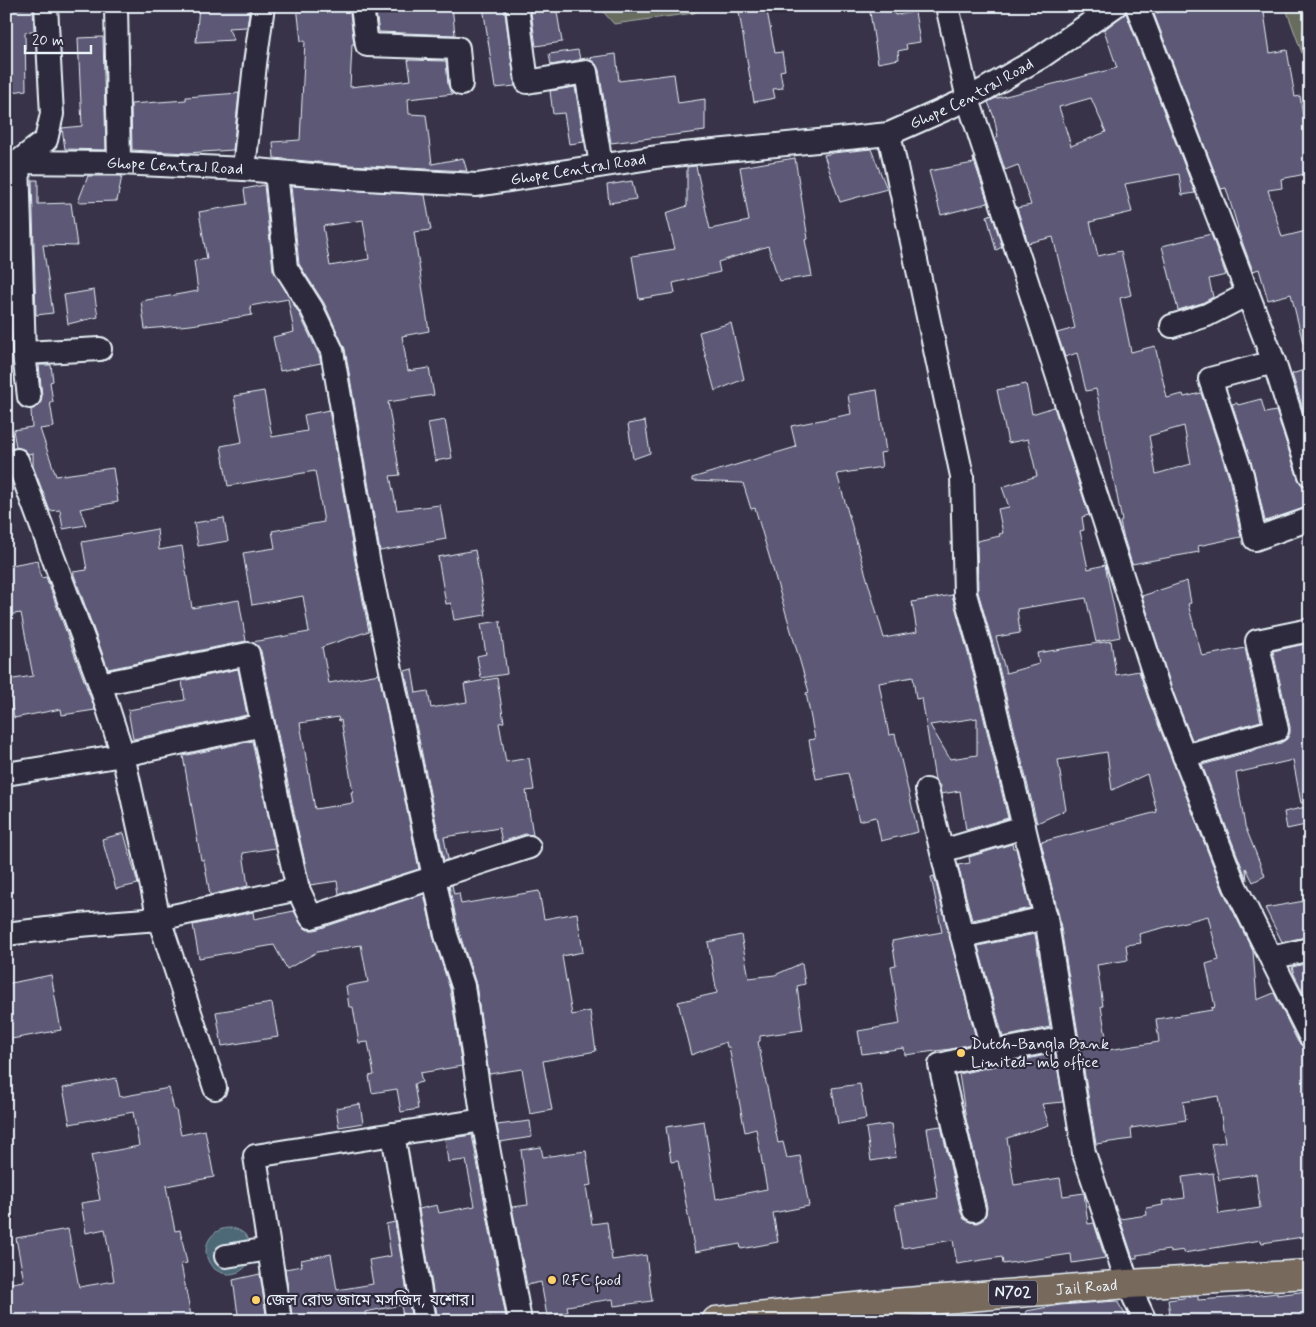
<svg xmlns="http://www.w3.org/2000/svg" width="1316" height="1327" font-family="Mynerve,'Noto Sans Bengali',sans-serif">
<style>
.green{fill:#676c5e;stroke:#a8aeab}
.water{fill:#4e6876;stroke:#8c9faa}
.building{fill:#5c5875;stroke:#e8f1f8;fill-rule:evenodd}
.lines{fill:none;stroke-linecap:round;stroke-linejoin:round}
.minor-casing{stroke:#e8f1f8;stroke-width:26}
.highway-casing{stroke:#e8f1f8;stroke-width:31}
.minor{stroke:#2f2a3d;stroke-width:22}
.highway{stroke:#77695c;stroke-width:28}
.poi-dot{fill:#ffd166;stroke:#2f2a3d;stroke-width:2}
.labels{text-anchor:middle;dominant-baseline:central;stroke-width:4.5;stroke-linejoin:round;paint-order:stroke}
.shield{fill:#2f2a3d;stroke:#b0b5c0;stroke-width:1}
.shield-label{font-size:15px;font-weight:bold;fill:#e8f1f8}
.street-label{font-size:16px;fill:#e8f1f8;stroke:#2f2a3d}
.poi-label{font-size:16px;fill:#e8f1f8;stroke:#2f2a3d;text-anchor:start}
</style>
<rect width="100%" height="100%" fill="#383348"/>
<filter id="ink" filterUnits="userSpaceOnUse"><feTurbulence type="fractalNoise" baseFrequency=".02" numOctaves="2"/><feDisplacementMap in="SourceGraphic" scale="10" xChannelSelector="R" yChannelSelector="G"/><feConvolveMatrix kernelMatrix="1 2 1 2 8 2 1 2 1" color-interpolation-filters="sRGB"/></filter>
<g filter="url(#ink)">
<!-- green -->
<g class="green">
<path d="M598,6H704L694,13L614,24Z"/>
<path d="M1285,6H1310V75Z"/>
</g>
<!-- water -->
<circle class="water" cx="229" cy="1251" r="23"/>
<!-- building -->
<g class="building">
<path d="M199,6H250L247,27L228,28L234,40L196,42Z"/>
<path d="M297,6H349L354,44H352L350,87L411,80L408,60L446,61L448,85L453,94L408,99L409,114L426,115L432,164L463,158L467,171L349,165L274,158L273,142L300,140L305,41H301Z"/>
<path d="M375,6H452L455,35L379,32Z"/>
<path d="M483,6H504L515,86L495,88Z"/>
<path d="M530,6H556L562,42L536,46Z"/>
<path d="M738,6H766L775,53L782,52L785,70L780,71L783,88L773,89L775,98L754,102Z"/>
<path d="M869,6H886L887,11L894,10L895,15L915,12L920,42L906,44L907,49L898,51L899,59L878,63Z"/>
<path d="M1178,6H1263L1270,53L1287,50L1295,97L1300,96L1304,124L1310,123V173L1281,179L1282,188L1268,190L1282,237L1310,230V342L1303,343L1291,294L1268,300L1259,269L1253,271L1237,228H1238L1226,188L1221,189L1154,14Z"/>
<path d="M33,7L34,31L25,32L26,90L6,93V11Z"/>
<path d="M1126,13L1195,193L1182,195L1179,174L1125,184L1132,212L1090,222L1098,256L1121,251L1131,295L1120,298L1131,352L1155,346L1167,398L1183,394L1184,397L1201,393L1229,478L1241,537L1198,546L1199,552L1132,564L1123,535L1120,522L1122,521L1096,389L1086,391L1077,353L1065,357L1057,333L1075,328L1053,237L1028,243L1017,208L1031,205L1018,165L1005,170L995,139L998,137L994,117L988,102L994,99L1117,68L1104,30ZM1091,98L1106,132L1071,146L1059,107ZM1184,426L1191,464L1156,474L1149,436Z"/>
<path d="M103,37L106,150L65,149L62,128L82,126L78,38Z"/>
<path d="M578,50L580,59L616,54L619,81L674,74L678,103L705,99V131L611,143L599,70L596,64L591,60L584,59L551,65L549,54Z"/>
<path d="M575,87L584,142L569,144L564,113L553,114L550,91Z"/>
<path d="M239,93L233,150L187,153L132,150L131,104L186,100V97Z"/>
<path d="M871,149L887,189L840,202L824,155L833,153Z"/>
<path d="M795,158L808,239L805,240L812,276L779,281L768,246L718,262L720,272L673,283L675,293L639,299L632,256L675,249L666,213L687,206V167L696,166L710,229L749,221L740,167Z"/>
<path d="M973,158L988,203L941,215L929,171L974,163Z"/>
<path d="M88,176H122L117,201L78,202Z"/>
<path d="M32,180H38V204L71,203L77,246L43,245L53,313L36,315Z"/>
<path d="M632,181L636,199L609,203L607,185Z"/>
<path d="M264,185L273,270L300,315L319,355L321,363L280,371L273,337L294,332L288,299L250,306L252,315L191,325L145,329L141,301L198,291L194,261L207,259L199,212L246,204L244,189Z"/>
<path d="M291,186L425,195L431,230L414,232L429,331L402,336L408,371L429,368L434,395L388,402L400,475L390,476L397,510L440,505L446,539L380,551L345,349L324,303L299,264ZM363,220L369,259L330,266L323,226Z"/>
<path d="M992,214L1002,247L996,250L987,216Z"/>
<path d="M1211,234L1226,275L1209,279L1213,297L1202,303L1178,310L1162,246Z"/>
<path d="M6,238L10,319L6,320Z"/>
<path d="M94,290L98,317L68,324L64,295Z"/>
<path d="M731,323L744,379L715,391L699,332Z"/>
<path d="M39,365H51L53,381L50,382L53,402H50L54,427L40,429L56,476L113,468L118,502L80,509L86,525L63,529L60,510L50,511L33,466V453L28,454L25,450L16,447L13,430L32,427L31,410L37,407L41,402L42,396Z"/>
<path d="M1310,368V431L1292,374Z"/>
<path d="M1026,384L1032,414L1054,407L1089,515L1082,517L1084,530L1080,531L1088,569L1105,565L1120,637L1096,642L1086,598L1017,609L1020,633L996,637L1006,673L1039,664L1037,653L1111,641L1116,675L1139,671L1148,698L1223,891L1253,951L1257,1000L1274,993L1298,1042L1303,1047L1310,1049V1105L1306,1106L1310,1129V1236L1262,1243L1261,1240L1184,1253V1250L1170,1252L1169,1250L1137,1255V1258H1133L1120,1219L1147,1215L1146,1208L1163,1205L1162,1201L1185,1198L1182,1177L1213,1173L1219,1214L1260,1208L1256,1174L1219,1180L1211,1144L1225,1142L1218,1096L1183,1102L1186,1120L1131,1128L1132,1139L1096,1144L1059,916L1041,842L1157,812L1147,774L1112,790L1107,752L1058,760L1066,810L1037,823L995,651L978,592L977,541L1000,536L999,534L1003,533L998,509L1009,507L1002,487L1037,476L1028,439L1008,443L997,390ZM1208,916L1219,960L1206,964L1215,1007L1211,1008L1212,1010L1156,1019L1159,1042L1108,1050L1101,1006H1103L1097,965L1128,960L1126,945L1141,943L1139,934Z"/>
<path d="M877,390L886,452L880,453L882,467L837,474L884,638L917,632L912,602L952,595L969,657L1008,818L966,830L960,791L941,794L940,786L935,780L922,698L916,699L913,677L879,683L889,735L895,734L918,832L881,841L876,817L859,821L848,773L816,779L809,740L815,739L806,693L809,692L755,508L751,509L743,483L692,481V478L796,447L791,426L851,414L848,395ZM977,718V755L950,759L930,725Z"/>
<path d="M264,391L272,437L307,431L304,415L329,410L355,561L369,631L322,647L329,683L379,674L419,869L339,894L337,881L310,885L293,808L261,651L258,646L252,642L309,632L303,596L252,605L243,553L275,548L272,531L324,522L315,471L228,486L221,446L242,442L234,396ZM338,717L339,721L341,720L353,792H351L353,803L315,809L300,723Z"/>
<path d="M1261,399L1265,413L1276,411L1298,479L1302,485L1310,488V506L1265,521L1254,471L1232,404L1237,403L1238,405Z"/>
<path d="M445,420L452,458L435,461L428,423Z"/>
<path d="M645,421L650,453L633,459L628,424Z"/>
<path d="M224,518L228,541L198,546L194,523Z"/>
<path d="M157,529L159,550L182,546L192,608L239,600L246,641L108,669L73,572L87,570L82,542Z"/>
<path d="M475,550L486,615L454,620L451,603L446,604L438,557Z"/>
<path d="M38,560L41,578L46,577L95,710L62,715L61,709L14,718L7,680L33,676L21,613L6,615V566Z"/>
<path d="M1187,581L1191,603L1188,604L1202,656L1245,648L1261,721L1192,740L1172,689L1142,596Z"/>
<path d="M500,621L507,674L481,678L477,656L486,654L481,624Z"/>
<path d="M1310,643V803H1301L1293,760L1236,773L1245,826L1265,876L1253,882L1246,868L1247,880L1202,765L1281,743L1287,739L1290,733V727L1273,651Z"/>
<path d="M238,669L247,715L133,739L128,710L185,700L182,681Z"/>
<path d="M412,669L416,693L428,691L431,708L467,702L464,684L497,678L504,722L499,723L506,762L529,758L534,790L526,791L533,835L525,834L502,842L499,828L444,837L448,859L444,861L405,671Z"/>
<path d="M252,741L275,848L243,853L248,886L210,895L204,860H201L183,756Z"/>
<path d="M1310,806V824L1287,829L1284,812Z"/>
<path d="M124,833L138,884L116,889L102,839Z"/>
<path d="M1012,844L1013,848H1016L1030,908L972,920L958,865L970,863L969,857Z"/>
<path d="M934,876L977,1042L951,1049L905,1055L904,1048L862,1054L858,1031L900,1024L891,966L896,965L892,941L942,932L931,877Z"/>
<path d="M452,885L454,894L459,893L461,904L539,891L544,919L577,913L583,952L562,956L572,1015L590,1011L596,1051L543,1061L552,1110L530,1114L522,1069L489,1074L476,984L459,932L449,886Z"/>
<path d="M424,894L434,939L450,989L462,1066L420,1073L422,1082L414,1084L418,1109L401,1112L397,1089L372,1093L369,1076L374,1075L368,1042L359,1043L353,1007H349L346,986L368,982L361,945L317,952L287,969L274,945L199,958L193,925L253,912L254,919L294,911L303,927L308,930H315Z"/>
<path d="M1310,900V936L1282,942L1265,908Z"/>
<path d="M1035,934L1050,1027L1003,1037L978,946Z"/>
<path d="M741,935L749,978L775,975L802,963L805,984L797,986L803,1030L760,1036V1041L758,1042L778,1143L783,1142L787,1158L800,1156L809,1206L773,1213L778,1242L741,1249L740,1244L695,1252L678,1161L671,1162L666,1127L704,1121L716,1199L767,1189L756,1129L745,1132L729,1047H727L726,1042L691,1055L678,1002L717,993L708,942Z"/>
<path d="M1310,963V1006L1294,974L1292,967Z"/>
<path d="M51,975L61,1030L6,1040V984Z"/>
<path d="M272,1003L278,1037L222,1046L216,1012Z"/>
<path d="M1055,1053L1063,1102L1042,1104L1049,1125L1007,1138L1014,1185L1060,1178L1063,1196L1084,1193L1088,1224L1094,1223L1105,1258L1072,1263L1071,1254L1003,1264L1002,1257L957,1264L953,1240L902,1248L895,1205L938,1198L927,1128L941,1126L961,1213L964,1219L970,1222L977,1223L983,1220L986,1214L987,1207L966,1119L959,1074Z"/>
<path d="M116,1078L120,1097L169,1088L174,1110H176L181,1135L205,1130L214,1177L166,1186L175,1231L180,1230L187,1263L181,1264L192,1321H6V1284L24,1281L16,1238L68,1229L79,1287L114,1281L105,1229L86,1233L81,1203L100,1200L91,1155L139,1146L133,1112L70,1124L63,1088Z"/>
<path d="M860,1084L866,1119L838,1124L832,1088Z"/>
<path d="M360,1104L363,1123L339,1127L336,1108Z"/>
<path d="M530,1121L532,1137L500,1142L497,1125Z"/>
<path d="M891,1124L896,1157L871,1161L866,1128Z"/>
<path d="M472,1135L506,1317L492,1319L491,1317L468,1321H458L457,1316L438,1320L419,1209L437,1205L439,1213L475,1206L466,1160L448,1162L445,1139Z"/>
<path d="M541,1147L543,1157L586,1151L591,1185L586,1186L592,1224L607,1222L612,1260L646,1255L652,1301L614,1306L613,1299L567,1306L568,1312L547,1316L541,1282L527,1285L512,1207L528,1205L521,1150Z"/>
<path d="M395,1222L412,1321H404L401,1305L365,1312L366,1321H293L285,1269L302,1266L301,1260L331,1254L337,1290L373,1284L369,1260L391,1256L386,1224Z"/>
<path d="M260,1274L267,1321H239L233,1280Z"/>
<path d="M1307,1291L1306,1321H1171L1168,1300L1198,1296V1300L1243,1297L1277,1293V1295Z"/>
<path d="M1117,1301L1129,1321H1027L1026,1311L1060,1305Z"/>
</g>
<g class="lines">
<!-- minor casing -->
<g class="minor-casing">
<g id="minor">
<path d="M116,6L119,163"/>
<path d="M362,6L367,45L458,48L461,84"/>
<path d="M517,6L527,82L586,72L600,159"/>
<path d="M947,6L968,99L1160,693L1235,886L1310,1036"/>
<path d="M1137,6L1274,362L1310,475"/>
<path d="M889,134L962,476L965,594L982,654L1046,918L1084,1153L1128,1284L1145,1321"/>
<path id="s1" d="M6,162L119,163L244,169L348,178L477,185L663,156L889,134L968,99L1041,57L1115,6"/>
<path d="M244,169L255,64L263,6"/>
<path d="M276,172L286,268L312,309L332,351L368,559L446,935L463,986L483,1120L520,1321"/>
<path d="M1172,326L1207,315L1248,294"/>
<path d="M24,353L100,349"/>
<path d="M1274,362L1210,379L1242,475L1255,539L1310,519"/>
<path d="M29,397L24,353L18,162L46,140L52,114L46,6"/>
<path d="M17,460L100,684L123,755L159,919L298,889"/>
<path d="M100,684L248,654L280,811L298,889L311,917L529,847"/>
<path d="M1184,756L1277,730L1257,641L1310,630"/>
<path d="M6,774L123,755L263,725"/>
<path d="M927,790L962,936L993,1052"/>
<path d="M942,851L1024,827"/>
<path d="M6,934L79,925L159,919L215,1088"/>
<path d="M962,936L1046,918"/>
<path d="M1271,958L1310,949"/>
<path d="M393,1134L425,1321"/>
<path d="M974,1210L940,1065L993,1052L1065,1038"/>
<path d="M226,1256L269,1249"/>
<path d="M280,1321L255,1156L483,1120"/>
</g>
</g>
<!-- highway casing -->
<g class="highway-casing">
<g id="highway">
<path id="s2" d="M716,1321L894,1303L1128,1284L1310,1274"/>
</g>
</g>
<!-- minor -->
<use href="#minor" class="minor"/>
<!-- highway -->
<use href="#highway" class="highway"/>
</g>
</g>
<!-- markers -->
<g class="poi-dot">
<circle cx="961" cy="1053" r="5"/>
<circle cx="552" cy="1280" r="5"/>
<circle cx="256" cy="1300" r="5"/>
</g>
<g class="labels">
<!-- shield labels -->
<rect class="shield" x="989" y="1280.5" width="48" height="25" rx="4"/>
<g class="shield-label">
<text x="1013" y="1293">N702</text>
</g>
<!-- street labels -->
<g class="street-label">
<text stroke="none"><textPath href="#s1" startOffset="979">Ghope Central Road</textPath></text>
<text stroke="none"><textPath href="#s1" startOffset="169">Ghope Central Road</textPath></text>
<text stroke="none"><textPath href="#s1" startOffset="574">Ghope Central Road</textPath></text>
<text stroke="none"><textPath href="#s2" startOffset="372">Jail Road</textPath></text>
</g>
<!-- poi labels -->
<g class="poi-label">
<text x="971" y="1044">Dutch-Bangla Bank<tspan x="971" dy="18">Limited- mb office</tspan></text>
<text x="562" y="1280">RFC food</text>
<text x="266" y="1300">জেল রোড জামে মসজিদ, যশোর।</text>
</g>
</g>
<!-- margin -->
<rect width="1316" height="1327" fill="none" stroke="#2f2a3d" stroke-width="25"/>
<rect x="12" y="12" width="1291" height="1302" fill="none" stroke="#e8f1f8" stroke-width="2" filter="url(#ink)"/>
<!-- scale -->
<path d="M25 45v8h66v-8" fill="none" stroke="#e8f1f8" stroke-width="2.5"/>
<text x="32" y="45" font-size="15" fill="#e8f1f8" stroke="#2f2a3d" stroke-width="4" paint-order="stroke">20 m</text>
</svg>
